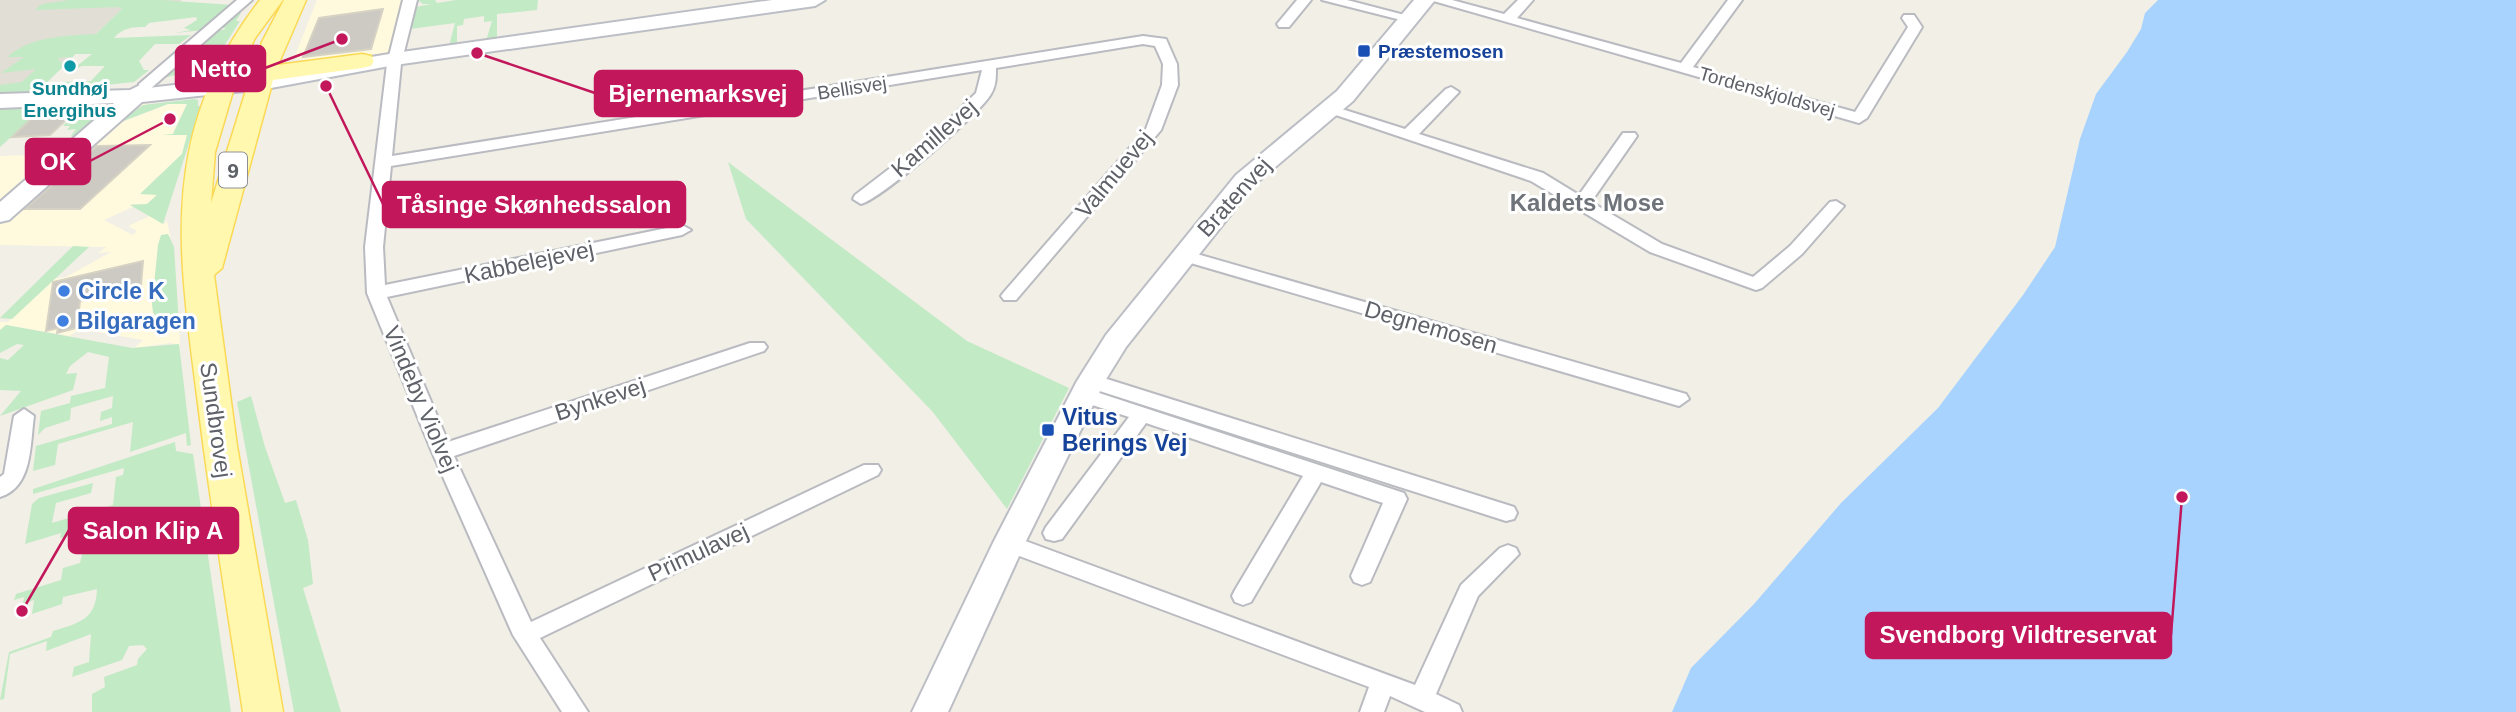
<svg xmlns="http://www.w3.org/2000/svg" width="2516" height="712" font-family="Arial,sans-serif">
<style>
.commercial{fill:#fffade}
.education{fill:#e1dfd5}
.green{fill:#c2eac5}
.water{fill:#a9d3ff}
.building{fill:#cccac3;stroke:#d6d2c4;stroke-width:2}
.lines{fill:none;stroke-linecap:round;stroke-linejoin:round}
.street-casing{stroke:#b9bbc1;stroke-width:4}
.secondary-casing{stroke:#bcbec5;stroke-width:4}
.primary-casing{stroke:#fbd955;stroke-width:3}
.street{fill:#fff;fill-rule:evenodd}
.secondary{fill:#fff;fill-rule:evenodd}
.primary{fill:#fff8ae;fill-rule:evenodd}
.transit-dot{fill:#1a4fb4;stroke:#fff;stroke-width:2.5}
.culture-dot{fill:#0f9aa8;stroke:#fff;stroke-width:2.5}
.shop-dot{fill:#3f7fe0;stroke:#fff;stroke-width:2.5}
.labels{text-anchor:middle;dominant-baseline:central;stroke-width:6;stroke-linejoin:round;paint-order:stroke}
.far-transit-label{font-size:19px;font-weight:bold;fill:#164399;stroke:#fff;text-anchor:start}
.far-culture-label{font-size:19px;font-weight:bold;fill:#0d838f;stroke:#fff}
.far-street-label{font-size:19px;fill:#5e6168;stroke:#fff}
.shield{fill:#fff;stroke:#8e9095;stroke-width:2}
.shield-label{font-size:21px;font-weight:bold;fill:#5e6168}
.street-label{font-size:23px;fill:#5e6168;stroke:#fff}
.shop-label{font-size:23px;font-weight:bold;fill:#366cbe;stroke:#fff;text-anchor:start}
.transit-label{font-size:23px;font-weight:bold;fill:#164399;stroke:#fff;text-anchor:start}
.neighbourhood-label{font-size:24px;font-weight:bold;fill:#6f737a;stroke:#fff}
.leader{fill:none;stroke:#c2185b;stroke-width:2.5}
.callout-dot{fill:#c2185b;stroke:#fff;stroke-width:2.5}
.callout{fill:#c2185b;stroke:#c2185b;stroke-width:2.5}
.callout-label{font-size:24px;text-anchor:middle;font-weight:bold;fill:#fff}
</style>
<rect width="100%" height="100%" fill="#f1efe6"/>
<!-- commercial -->
<g class="commercial">
<path d="M317,0H404L390,53L304,60L294,58Z"/>
<path d="M156,101L137,108L120,123L168,104H187L172,135H187L182,154L141,193L158,194L147,204H131L133,207L104,220L133,235L137,231L128,226L150,216L163,224L167,221L170,235L153,312L162,327L179,325L180,346L171,343L134,348L143,340L79,329L70,336L6,325L0,330V322H8L53,279L66,277L111,252L98,253L106,247L0,245V156L57,154L110,108L106,104Z"/>
</g>
<!-- education -->
<path class="education" d="M0,0H182L173,7L121,10L36,91L0,93Z"/>
<!-- green -->
<g class="green">
<path d="M70,0H161L232,5L203,30L175,33L191,30L184,28L197,20L196,17L149,23L145,27C134,27 123,27 114,38L191,35L179,44H155L139,61L144,70H149L134,82L56,90L65,82L91,81L105,66H82L72,70L92,54H75L73,57L58,58L60,62H68L38,91L0,94V85L22,82L36,69L1,73L24,57H7C32,36 63,36 96,34L122,9L118,7L35,10L42,4Z"/>
<path d="M418,0H435L437,3L456,0H538L537,10L497,14V39L486,41L492,21L484,22V16L464,19L463,25L457,26V45L449,46L455,23L410,29L416,7L431,4H423Z"/>
<path d="M238,13H241L236,21H240L212,65L164,78L217,31L226,29L222,27Z"/>
<path d="M194,99L198,100V106H201L163,224L130,205L147,204L157,195L140,194L182,154L187,135H162L173,134L187,104H168L118,123L143,105Z"/>
<path d="M106,104L110,106L78,135L71,136L76,129L67,130L70,126H63L71,117L32,118L0,147V108Z"/>
<path d="M728,162L967,341L1069,388L1007,509L932,411L746,219Z"/>
<path d="M168,234L174,247L179,325L168,331V326L163,327L153,312L152,305L158,245L161,235Z"/>
<path d="M73,246L89,247L12,319L0,318Z"/>
<path d="M6,325L132,348L179,344L191,445L187,446L186,433L130,452L133,422L58,444L55,465L33,471L36,446L112,424V417L100,421L101,412L112,408L113,396L71,408L70,420L45,428L38,435L41,411L70,403L71,396L105,388L109,357L88,352L70,366L66,374L77,373L73,390L0,416L21,391L0,390V358L8,360L24,345L17,344L0,353V330Z"/>
<path d="M251,396L265,447L285,503L296,500L308,540L313,584L303,588L341,712H294L237,402Z"/>
<path d="M175,442L176,451L193,454L231,712H92V694L105,687L104,677L137,665L138,659L147,649L143,645L129,646L122,660L72,677L74,667L89,662L91,634L46,651L47,641L10,654L4,699L0,700L9,652L51,637L53,631C79,623 96,620 97,589L63,597L62,604L32,614L34,600L23,604L24,597L14,600L16,594L61,580L63,568L80,563L83,550L93,544L99,535L93,530L60,538L61,533L25,544L32,504L39,498L93,483L91,493L56,503L52,523L113,505L116,477L123,475L124,468L33,494V489Z"/>
</g>
<!-- water -->
<path class="water" d="M2158,0H2516V712H1672L1691,668L1754,604L1841,503L1938,408L2023,295L2055,247L2080,139L2096,94L2127,52L2141,29L2145,13Z"/>
<!-- building -->
<g class="building">
<path d="M383,9L371,49L303,57L319,18Z"/>
<path d="M32,118H68L50,135L12,137Z"/>
<path d="M150,145L80,209H25L97,146Z"/>
<path d="M143,261L141,285L80,301L77,328L57,333L58,328L46,331L53,282Z"/>
</g>
<g class="lines">
<!-- street casing -->
<g class="street-casing">
<g id="street">
<path d="M237,0H252L149,90H139V84Z"/>
<path d="M403,0H417L401,64L392,156L1143,36L1166,39L1177,64L1178,85L1161,130L1016,300H1004L1001,296L1004,292L1146,129L1162,85L1163,64L1155,46L1143,44L996,68C996,78 996,86 991,94C980,114 881,199 861,204L853,199L855,195L932,136L976,93L982,70L391,166L383,247L385,285L682,225L691,230L682,235L387,297L448,442L750,343H764L767,347L764,351L454,456L531,622L864,465H878L881,470L878,475L540,638L588,712H562L513,635L432,452L367,293L365,247L387,64Z"/>
<path d="M1297,0H1311L1289,27H1279L1277,24Z"/>
<path d="M1322,0H1347L1416,18L1409,22Z"/>
<path d="M1430,0H1452L1504,14L1518,0H1533L1517,18L1681,63L1728,0H1742L1693,67L1855,112L1908,27L1902,18L1904,15H1914L1922,27L1867,118L1859,123Z"/>
<path d="M1451,87L1459,92L1419,134L1543,173L1579,195L1623,133H1635L1637,136L1591,202L1662,244L1753,277L1790,246L1830,202L1836,201L1844,206L1802,254L1762,288L1756,290L1650,252L1531,181L1321,110L1329,105L1405,129L1446,89Z"/>
<path d="M1183,250L1686,394L1689,399L1679,406L1177,259L1174,255Z"/>
<path d="M1091,374L1514,507L1517,513L1514,519L1506,521L1084,386L1081,381Z"/>
<path d="M1084,388L1404,493L1407,499L1370,582L1362,585L1354,582L1351,576L1383,503L1321,482L1251,602L1243,605L1235,602L1232,596L1235,590L1303,476L1146,423L1062,539L1054,541L1046,539L1043,533L1046,527L1129,417L1077,400L1074,395Z"/>
<path d="M24,409L34,416C30,444 33,487 0,497V477L4,474L14,416Z"/>
<path d="M1009,535L1415,685L1461,585L1500,548L1508,545L1516,548L1519,554L1478,596L1436,694L1459,705L1462,712H1425L1390,696L1384,712H1360L1369,687L1001,549L998,543L1001,537Z"/>
</g>
</g>
<!-- secondary casing -->
<g class="secondary-casing">
<g id="secondary">
<path d="M772,0H825L815,6L395,65L271,88L142,102L9,220L0,222V202L114,103L0,108V94L130,90L140,85L148,88L271,74L395,53Z"/>
<path d="M1414,0H1435L1353,101L1254,185L1126,347L1105,381L1025,543L948,712H912L993,543L1077,381L1106,335L1236,175L1337,91Z"/>
</g>
</g>
<!-- primary casing -->
<g class="primary-casing">
<path id="primary" d="M260,0H283L255,38L239,71L253,69L262,42L284,0H306L278,65L362,54L371,56L374,61L371,66L362,68L273,80L222,268L214,275L237,446L283,712H243C227,607 210,502 197,396C187,316 173,232 189,152C200,96 225,45 260,0ZM236,81L248,84L211,203L215,152Z"/>
</g>
<!-- street -->
<use href="#street" class="street"/>
<!-- secondary -->
<use href="#secondary" class="secondary"/>
<!-- primary -->
<use href="#primary" class="primary"/>
</g>
<!-- markers -->
<g class="transit-dot">
<rect x="1357" y="44" width="14" height="14" rx="3.5"/>
<rect x="1041" y="423" width="14" height="14" rx="3.5"/>
</g>
<circle class="culture-dot" cx="70" cy="66" r="7"/>
<g class="shop-dot">
<circle cx="64" cy="291" r="7"/>
<circle cx="63" cy="321" r="7"/>
</g>
<g class="labels">
<!-- far-transit labels -->
<g class="far-transit-label">
<text x="1378" y="51">Præstemosen</text>
</g>
<!-- far-culture labels -->
<g class="far-culture-label">
<text x="70" y="88">Sundhøj<tspan x="70" dy="22">Energihus</tspan></text>
</g>
<!-- far-street labels -->
<g class="far-street-label">
<text transform="translate(852 88) rotate(-9)">Bellisvej</text>
<text transform="translate(1767 92) rotate(16)">Tordenskjoldsvej</text>
</g>
<!-- shield labels -->
<rect class="shield" x="219" y="152.5" width="28" height="35" rx="5"/>
<g class="shield-label">
<text x="233" y="170">9</text>
</g>
<!-- street labels -->
<g class="street-label">
<text transform="translate(934 138) rotate(-41)">Kamillevej</text>
<text transform="translate(1114 174) rotate(-50)">Valmuevej</text>
<text transform="translate(1234 197) rotate(-48)">Bratenvej</text>
<text transform="translate(529 262) rotate(-12)">Kabbelejevej</text>
<text transform="translate(1431 327) rotate(16)">Degnemosen</text>
<text transform="translate(421 399) rotate(67)">Vindeby Violvej</text>
<text transform="translate(600 399) rotate(-18)">Bynkevej</text>
<text transform="translate(216 420) rotate(82)">Sundbrovej</text>
<text transform="translate(698 552) rotate(-25)">Primulavej</text>
</g>
<!-- shop labels -->
<g class="shop-label">
<text x="78" y="291">Circle K</text>
<text x="77" y="321">Bilgaragen</text>
</g>
<!-- transit labels -->
<g class="transit-label">
<text x="1062" y="417">Vitus<tspan x="1062" dy="26">Berings Vej</tspan></text>
</g>
<!-- neighbourhood labels -->
<g class="neighbourhood-label">
<text x="1587" y="202">Kaldets Mose</text>
</g>
</g>
<!-- callouts -->
<path class="leader" d="M342 39L265 68M477 53L595 93M170 119L90 161M326 86L383 204M22 611L69 530M2182 497L2171 635"/>
<g class="callout-dot">
<circle cx="342" cy="39" r="7"/>
<circle cx="477" cy="53" r="7"/>
<circle cx="170" cy="119" r="7"/>
<circle cx="326" cy="86" r="7"/>
<circle cx="22" cy="611" r="7"/>
<circle cx="2182" cy="497" r="7"/>
</g>
<g class="callout">
<rect x="176" y="46" width="89" height="45" rx="7"/>
<rect x="595" y="71" width="207" height="45" rx="7"/>
<rect x="26" y="139" width="64" height="45" rx="7"/>
<rect x="383" y="182" width="302" height="45" rx="7"/>
<rect x="69" y="508" width="169" height="45" rx="7"/>
<rect x="1866" y="613" width="305" height="45" rx="7"/>
</g>
<g class="callout-label">
<text x="221" y="77">Netto</text>
<text x="698" y="102">Bjernemarksvej</text>
<text x="58" y="170">OK</text>
<text x="534" y="213">Tåsinge Skønhedssalon</text>
<text x="153" y="539">Salon Klip A</text>
<text x="2018" y="643">Svendborg Vildtreservat</text>
</g>
</svg>
